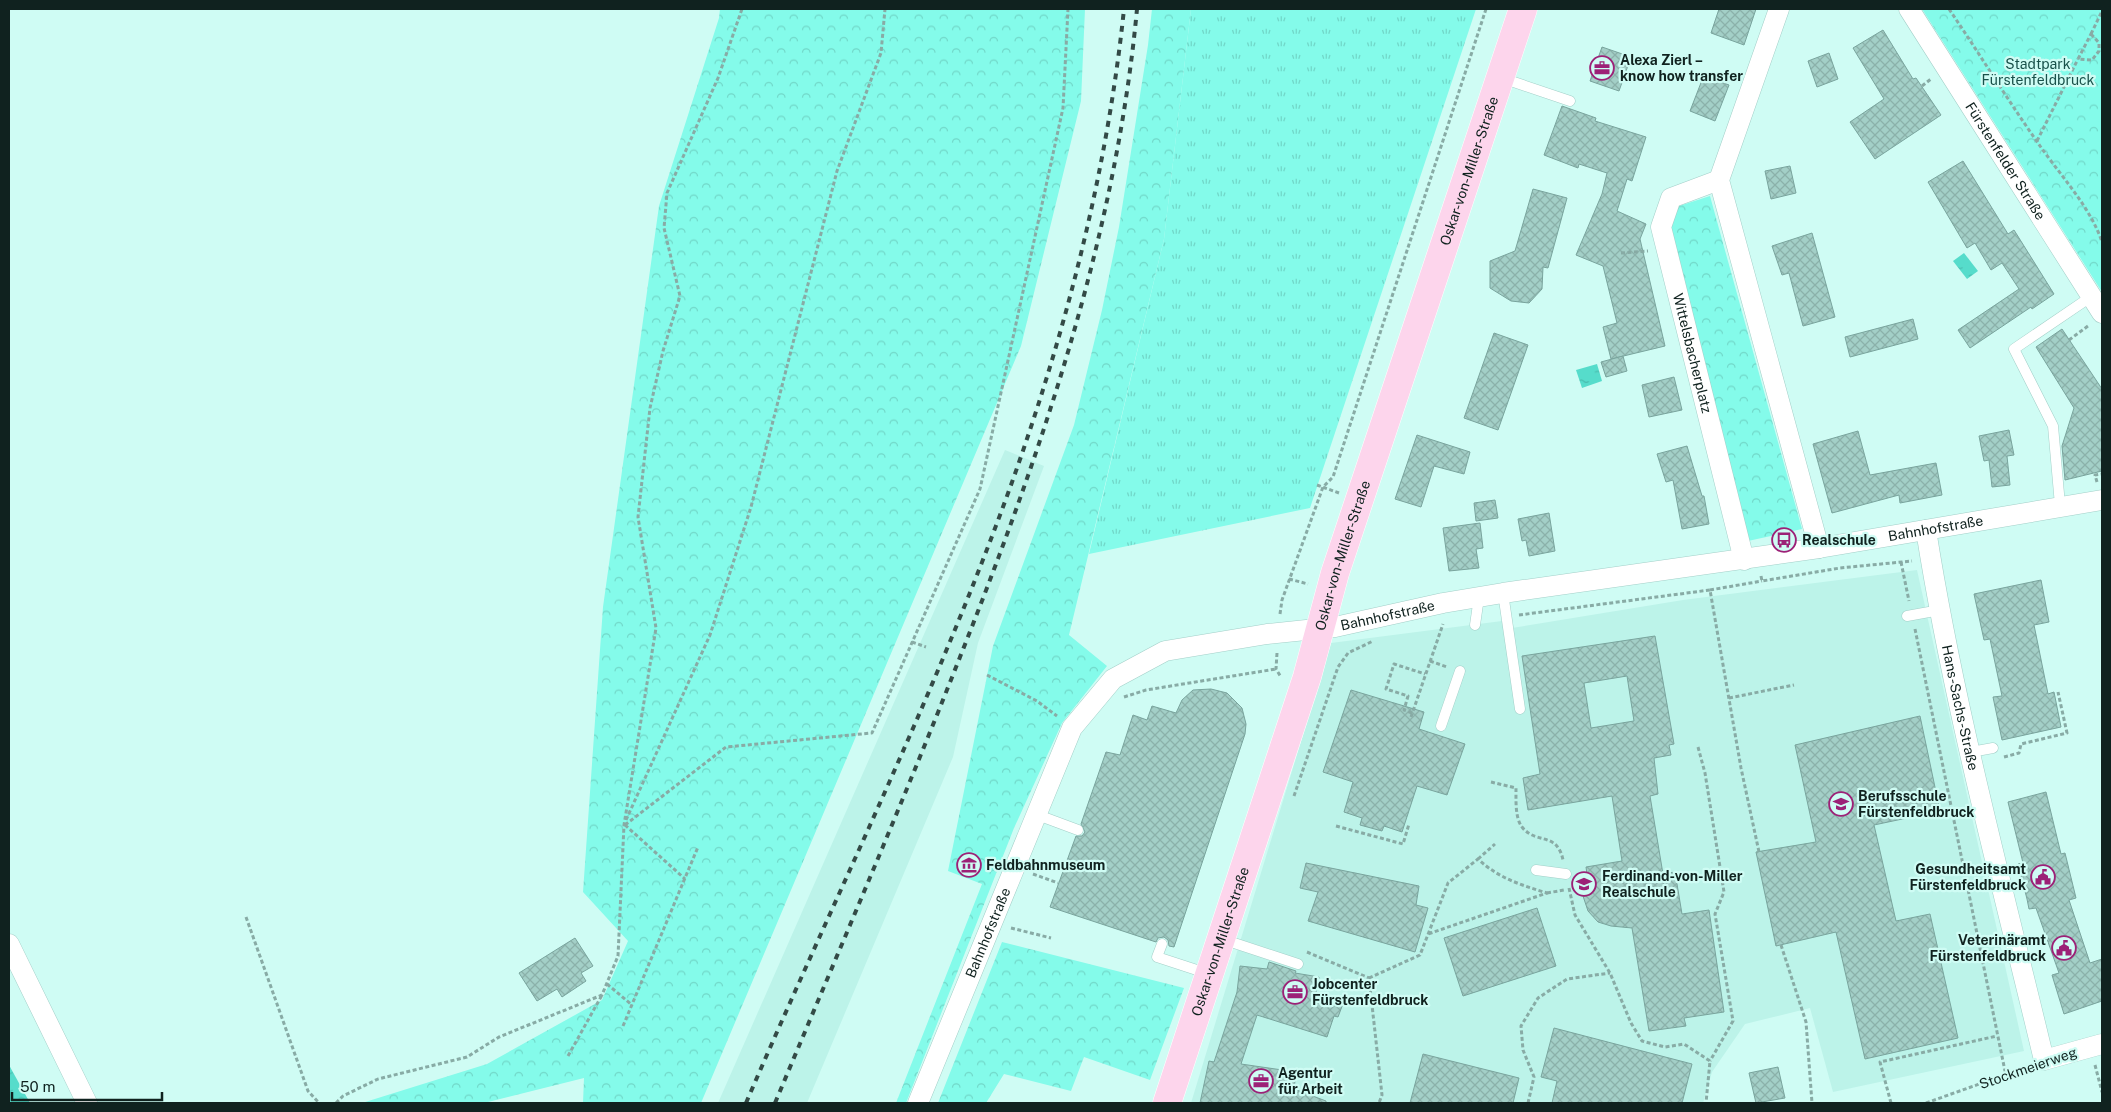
<svg xmlns="http://www.w3.org/2000/svg" width="2111" height="1112" font-family="'Public Sans',sans-serif">
<style>
.built{fill:#bcf3e9}
.grass{fill:url(#grass-tufts)}
.forest{fill:url(#forest-crowns)}
.water{fill:url(#water-ripples)}
.building{fill:url(#building-cross-hatch);stroke:#79a49d;fill-rule:evenodd}
.lines{fill:none;stroke-linecap:round;stroke-linejoin:round}
.lane-casing{stroke:#a3cfc8;stroke-width:11}
.street-casing{stroke:#a3cfc8;stroke-width:21}
.primary-casing{stroke:#fff;stroke-width:29}
.path{stroke:#88aba5;stroke-width:3;stroke-dasharray:4 2.5;stroke-linecap:butt}
.lane{stroke:#fff;stroke-width:10}
.street{stroke:#fff;stroke-width:20}
.primary{stroke:#fdd5ec;stroke-width:28}
.rail{stroke:#334a46;stroke-width:4;stroke-dasharray:6 6;stroke-linecap:butt}
.labels{text-anchor:middle;dominant-baseline:central;stroke-width:4.5;stroke-linejoin:round;paint-order:stroke}
.poi-label{font-size:14px;font-weight:bold;fill:#10221f;stroke:#cffcf4;text-anchor:start}
.park-label{font-size:14px;fill:#18514a;stroke:#cffcf4}
.street-label{font-size:14px;fill:#10221f;stroke:#cffcf4}
</style>
<defs>
<pattern id="grass-tufts" width="24" height="20" patternUnits="userSpaceOnUse" patternTransform="scale(1.25)"><rect width="24" height="20" fill="#84fbea"/><path d="M3 7l-1-3M5 7V3M7 7l1-3M15 17l-1-3M17 17v-4M19 17l1-3" fill="none" stroke="#71d7c8"/></pattern>
<pattern id="forest-crowns" width="20" height="18" patternUnits="userSpaceOnUse" patternTransform="scale(1.25)"><rect width="20" height="18" fill="#84fbea"/><path d="M2 6a3 3 0 1 1 6 0M12 15a3 3 0 1 1 6 0" fill="none" stroke="#71d7c8"/></pattern>
<pattern id="water-ripples" width="26" height="14" patternUnits="userSpaceOnUse" patternTransform="scale(1.25)"><rect width="26" height="14" fill="#56dccb"/><path d="M2 4q2-2 4 0t4 0M15 11q2-2 4 0t4 0" fill="none" stroke="#4abcae"/></pattern>
<pattern id="building-cross-hatch" width="8" height="8" patternUnits="userSpaceOnUse" patternTransform="scale(1.25)"><rect width="8" height="8" fill="#a3cfc7"/><path d="M0 0l8 8M0 8l8-8" fill="none" stroke="#8bb1aa"/></pattern>
</defs>
<rect width="100%" height="100%" fill="#cffcf4"/>
<!-- built -->
<g class="built">
<path d="M1005,450L1044,466L978,643L953,757L807,1103H718Z"/>
<path d="M1917,570L2024,1051L1833,1092L1810,1008L1745,1024L1712,1072L1703,1103H1191L1331,643L1502,621L1506,629L1683,600Z"/>
</g>
<!-- grass -->
<path class="grass" d="M1191,9H1476L1310,508L1089,554L1164,239Z"/>
<!-- forest -->
<g class="forest">
<path d="M720,9H1085L1081,101L1021,346L701,1103H583L584,1078L484,1103H362L487,1064L602,1000L628,941L583,892L603,607L659,206L719,18Z"/>
<path d="M1152,9H1191L1164,239L1069,635L1107,666L1062,723L1014,828L906,1103H896L982,884L948,871L993,646L1074,425L1102,310L1119,227L1148,45Z"/>
<path d="M1922,9H2102V292Z"/>
<path d="M1710,196L1802,529L1748,541L1670,227L1679,206Z"/>
<path d="M1002,942L1184,988L1150,1080L1084,1057L1071,1091L1004,1074L986,1103H938Z"/>
</g>
<!-- water -->
<g class="water">
<path d="M1964,253L1978,271L1967,279L1953,261Z"/>
<path d="M1597,364L1602,381L1582,388L1576,370Z"/>
<path d="M9,1065L30,1103H9Z"/>
</g>
<!-- building -->
<g class="building">
<path d="M1719,9H1756L1744,45L1711,33Z"/>
<path d="M1883,30L1913,79L1916,78L1941,115L1875,159L1850,122L1884,99L1853,48Z"/>
<path d="M1602,47L1631,57L1619,91L1590,81Z"/>
<path d="M1829,53L1838,79L1817,87L1808,61Z"/>
<path d="M1704,75L1729,85L1715,121L1690,111Z"/>
<path d="M1562,106L1596,118L1595,121L1646,137L1632,181L1627,179L1617,211L1646,224L1640,239L1665,346L1611,359L1603,327L1617,323L1603,266L1576,255L1602,194L1607,173L1579,164L1578,168L1544,155Z"/>
<path d="M1963,161L2008,234L2014,230L2054,294L2032,309L2031,307L1970,348L1958,330L2019,289L2002,263L1991,270L1975,243L1967,248L1928,182Z"/>
<path d="M1790,166L1796,193L1771,199L1765,171Z"/>
<path d="M1533,189L1567,198L1548,268L1543,267L1542,289L1529,303L1511,301L1490,288V261L1515,251Z"/>
<path d="M1812,233L1835,317L1803,326L1789,273L1782,275L1772,246Z"/>
<path d="M1913,319L1918,339L1850,357L1845,337Z"/>
<path d="M2062,329L2102,389V471L2065,480L2062,446L2074,408L2036,347Z"/>
<path d="M1494,333L1528,345L1498,430L1464,418Z"/>
<path d="M1623,356L1627,371L1606,377L1601,362Z"/>
<path d="M1674,377L1682,410L1649,417L1642,385Z"/>
<path d="M2009,430L2014,455L2007,456L2010,485L1992,487L1989,460L1984,461L1979,436Z"/>
<path d="M1858,431L1870,475L1936,463L1942,495L1900,503L1899,495L1832,513L1813,444Z"/>
<path d="M1417,435L1470,452L1464,474L1434,466L1421,507L1395,499Z"/>
<path d="M1687,446L1702,496H1704L1709,524L1682,529L1673,480L1666,482L1657,454Z"/>
<path d="M1495,500L1498,518L1476,521L1474,503Z"/>
<path d="M1549,513L1555,551L1529,556L1526,540L1522,541L1518,519Z"/>
<path d="M1480,523L1483,548L1476,549L1479,568L1449,571L1443,528Z"/>
<path d="M2041,580L2049,622L2034,625L2048,694L2054,692L2061,727L2002,740L1993,697L2002,696L1990,639L1984,640L1974,594Z"/>
<path d="M1655,636L1674,744L1669,745L1671,755L1654,758L1658,794L1650,796L1663,874L1675,872L1682,914L1709,910L1724,1012L1684,1018L1686,1026L1649,1031L1632,928L1611,926L1598,922L1588,911L1583,896L1590,895L1586,867L1622,861L1612,796L1528,810L1523,778L1540,774L1522,656ZM1627,676L1634,721L1591,728L1584,683Z"/>
<path d="M1211,689L1227,693L1242,708L1246,724L1245,734L1174,947L1169,946L1168,940L1164,937L1158,938L1156,942L1050,907L1076,836H1082L1085,832L1081,824L1106,752L1120,755L1133,715L1147,720L1152,706L1176,713L1182,700L1193,690Z"/>
<path d="M1351,690L1424,712L1419,729L1465,744L1447,795L1417,786L1402,832L1384,826L1382,831L1360,825L1362,818L1344,812L1353,782L1323,772Z"/>
<path d="M1920,716L1940,811L1874,825L1896,921L1930,914L1958,1038L1865,1059L1836,932L1776,946L1756,852L1816,842L1795,745Z"/>
<path d="M2046,792L2061,854L2065,853L2076,898L2069,900L2090,963L2102,959V1001L2064,1014L2052,975L2059,973L2036,908L2029,909L2027,899L2018,864L2023,863L2008,802Z"/>
<path d="M1306,863L1419,886L1416,905L1428,908L1415,952L1308,921L1318,892L1300,888Z"/>
<path d="M1537,908L1556,966L1463,996L1444,938Z"/>
<path d="M575,938L593,966L581,973L586,981L562,997L557,989L537,1001L519,973Z"/>
<path d="M1269,962L1296,971L1295,973L1319,977L1316,993L1344,1001L1338,1017L1334,1016L1327,1037L1257,1015L1241,1064L1296,1072L1294,1089L1326,1101V1103H1200L1209,1061L1214,1062L1237,992L1240,966L1267,969Z"/>
<path d="M1554,1028L1692,1064L1682,1103H1552L1557,1081L1541,1077Z"/>
<path d="M1423,1054L1519,1078L1513,1103H1410Z"/>
<path d="M1778,1067L1785,1098L1756,1103L1749,1073Z"/>
</g>
<g class="lines">
<!-- lane casing -->
<g class="lane-casing">
<g id="lane">
<path d="M1502,78L1570,101"/>
<path d="M2060,505L2053,426L2014,349L2092,296"/>
<path d="M1503,593L1520,709"/>
<path d="M1907,616L1940,610"/>
<path d="M1475,625L1479,597"/>
<path d="M1441,726L1460,671"/>
<path d="M1971,752L1993,748"/>
<path d="M1035,814L1078,830"/>
<path d="M1536,870L1566,874"/>
<path d="M1222,939L1298,964"/>
<path d="M1162,944L1157,957L1209,974"/>
</g>
</g>
<!-- street casing -->
<g class="street-casing">
<g id="street">
<path d="M1779,9L1719,180L1819,548"/>
<path id="s1" d="M1909,9L2102,313"/>
<path id="s2" d="M1719,180L1671,198L1661,227L1744,560"/>
<path id="s3" d="M1926,530C1954,708 2002,884 2044,1060L2102,1044"/>
<path d="M9,944L87,1103"/>
<path id="s4" d="M918,1103L1072,728L1113,679L1165,651L1267,634L1335,627L1443,603L1503,593L1819,548L2102,500"/>
</g>
</g>
<!-- primary casing -->
<g class="primary-casing">
<g id="primary">
<path id="s5" d="M1167,1103L1307,677L1335,573L1523,9"/>
</g>
</g>
<!-- path -->
<g class="path">
<path d="M1949,9C1979,53 2007,99 2038,143C2059,174 2090,206 2102,242"/>
<path d="M2091,34L2099,43V51L2092,60L2078,59Z"/>
<path d="M2091,34L2102,11"/>
<path d="M1922,86L1931,79"/>
<path d="M2037,141L2078,59"/>
<path d="M1621,253L1648,251"/>
<path d="M2069,340L2088,326"/>
<path d="M2097,482L2095,475L2102,474"/>
<path d="M1317,485L1339,493"/>
<path d="M1901,562L1909,601"/>
<path d="M1761,576L1762,581L1840,568L1912,561"/>
<path d="M1289,579L1308,584"/>
<path d="M1710,590L1762,581"/>
<path d="M1280,614L1282,600L1323,487L1333,477L1486,9"/>
<path d="M1519,615L1710,590L1741,768L1759,852"/>
<path d="M1915,629L2006,1076"/>
<path d="M912,642L926,647"/>
<path d="M1277,653L1276,669L1281,677"/>
<path d="M1430,661L1447,667"/>
<path d="M987,675L1037,701L1057,716"/>
<path d="M1124,697L1146,690L1276,669"/>
<path d="M1729,698L1794,685"/>
<path d="M1412,713L1404,710L1408,696L1386,689L1394,664L1425,674"/>
<path d="M1411,717L1443,624"/>
<path d="M1698,747L1705,773L1724,892L1715,914L1733,1021L1710,1061"/>
<path d="M2004,757L2019,753L2021,744L2067,733L2058,692"/>
<path d="M1491,782L1516,788C1516,800 1515,818 1522,827C1536,845 1557,831 1563,860"/>
<path d="M1294,796L1338,667L1348,653L1373,641"/>
<path d="M626,820L710,635L751,507L837,171L881,53L885,9"/>
<path d="M625,825L726,747L872,733L980,489L1063,108L1068,9"/>
<path d="M625,825L685,879"/>
<path d="M1336,826L1403,844L1409,824"/>
<path d="M1478,859L1495,844"/>
<path d="M1033,874L1058,883"/>
<path d="M1569,888L1575,915L1610,973L1631,1023L1642,1041L1665,1047L1684,1044L1710,1061L1706,1103"/>
<path d="M1547,893L1564,890"/>
<path d="M246,917L308,1091L319,1103"/>
<path d="M1011,928L1051,938"/>
<path d="M1781,945L1806,1022L1812,1103"/>
<path d="M1307,952L1369,978L1382,1095L1379,1103"/>
<path d="M1369,978L1420,955L1448,883L1478,859C1498,878 1521,885 1547,893L1428,934"/>
<path d="M607,984L632,1005"/>
<path d="M623,1026L698,847"/>
<path d="M568,1056L602,995"/>
<path d="M2095,1065L2102,1092"/>
<path d="M336,1103L343,1096L378,1079L467,1057L499,1037L602,995L618,956L624,825L656,628L638,517L650,408L663,351L680,296L664,228L667,193L718,78L742,9"/>
<path d="M1528,1103L1534,1077L1523,1050L1521,1026L1538,998L1567,979L1610,973"/>
<path d="M1891,1103L1880,1062L1997,1036"/>
<path d="M1926,1103L2027,1067"/>
</g>
<!-- lane -->
<use href="#lane" class="lane"/>
<!-- street -->
<use href="#street" class="street"/>
<!-- primary -->
<use href="#primary" class="primary"/>
<!-- rail -->
<g class="rail">
<path d="M746,1103C834,898 935,696 1011,485C1066,331 1107,172 1124,9"/>
<path d="M775,1103C837,955 901,807 960,657C1043,448 1116,234 1137,9"/>
</g>
</g>
<!-- icons -->
<defs>
<g id="office-ring" transform="scale(1.25)"><circle r="9.5" fill="#cffcf4" stroke="#9c2177" stroke-width="1.5"/><path d="M-6-3h4V-5.5h4V-3h4V5H-6ZM-1-4.5V-3h2v-1.5ZM-6 0V1H6V0Z" fill="#9c2177"/></g>
<g id="bus-ring" transform="scale(1.25)"><circle r="9.5" fill="#cffcf4" stroke="#9c2177" stroke-width="1.5"/><path d="M-5-6H5V4H4V6H2V4H-2V6H-4V4H-5ZM-3.5-4V0h7V-4ZM-3.5 1.2v1.5H-2V1.2ZM2 1.2v1.5H3.5V1.2Z" fill="#9c2177"/></g>
<g id="school-ring" transform="scale(1.25)"><circle r="9.5" fill="#cffcf4" stroke="#9c2177" stroke-width="1.5"/><path d="M0-5L7-2L0 1L-7-2ZM-4 1L0 2.5L4 1V4Q0 6-4 4Z" fill="#9c2177"/></g>
<g id="museum-ring" transform="scale(1.25)"><circle r="9.5" fill="#cffcf4" stroke="#9c2177" stroke-width="1.5"/><path d="M0-6L6-3V-2H-6V-3ZM-5-1h2V3h-2ZM-1-1h2V3h-2ZM3-1h2V3H3ZM-6 4H6V6H-6Z" fill="#9c2177"/></g>
<g id="civic-ring" transform="scale(1.25)"><circle r="9.5" fill="#cffcf4" stroke="#9c2177" stroke-width="1.5"/><path d="M-.6-6.5H3V-4.5H.6V-3L4-1V1h2V6H-6V1h2V-1L-.6-3ZM-1.2 2.5V6h2.4V2.5Z" fill="#9c2177"/></g>
</defs>
<g fill-rule="evenodd">
<use href="#office-ring" x="1602" y="68"/>
<use href="#bus-ring" x="1784" y="540"/>
<use href="#school-ring" x="1841" y="804"/>
<use href="#museum-ring" x="969" y="865"/>
<use href="#civic-ring" x="2043" y="877"/>
<use href="#school-ring" x="1584" y="884"/>
<use href="#civic-ring" x="2064" y="948"/>
<use href="#office-ring" x="1295" y="992"/>
<use href="#office-ring" x="1261" y="1081"/>
</g>
<g class="labels">
<!-- poi labels -->
<g class="poi-label">
<text x="1620" y="60">Alexa Zierl –<tspan x="1620" dy="16">know how transfer</tspan></text>
<text x="1802" y="540">Realschule</text>
<text x="1858" y="796">Berufsschule<tspan x="1858" dy="16">Fürstenfeldbruck</tspan></text>
<text x="986" y="865">Feldbahnmuseum</text>
<text x="2026" y="869" text-anchor="end">Gesundheitsamt<tspan x="2026" dy="16">Fürstenfeldbruck</tspan></text>
<text x="1602" y="876">Ferdinand-von-Miller<tspan x="1602" dy="16">Realschule</tspan></text>
<text x="2046" y="940" text-anchor="end">Veterinäramt<tspan x="2046" dy="16">Fürstenfeldbruck</tspan></text>
<text x="1312" y="984">Jobcenter<tspan x="1312" dy="16">Fürstenfeldbruck</tspan></text>
<text x="1278" y="1073">Agentur<tspan x="1278" dy="16">für Arbeit</tspan></text>
</g>
<!-- park labels -->
<g class="park-label">
<text x="2038" y="64">Stadtpark<tspan x="2038" dy="16">Fürstenfeldbruck</tspan></text>
</g>
<!-- street labels -->
<g class="street-label">
<text stroke="none"><textPath href="#s1" startOffset="180">Fürstenfelder Straße</textPath></text>
<text stroke="none"><textPath href="#s5" startOffset="980">Oskar-von-Miller-Straße</textPath></text>
<text stroke="none"><textPath href="#s2" startOffset="212">Wittelsbacherplatz</textPath></text>
<text stroke="none"><textPath href="#s4" startOffset="1309">Bahnhofstraße</textPath></text>
<text stroke="none"><textPath href="#s5" startOffset="575">Oskar-von-Miller-Straße</textPath></text>
<text stroke="none"><textPath href="#s4" startOffset="754">Bahnhofstraße</textPath></text>
<text stroke="none"><textPath href="#s3" startOffset="181">Hans-Sachs-Straße</textPath></text>
<text stroke="none"><textPath href="#s4" startOffset="184">Bahnhofstraße</textPath></text>
<text stroke="none"><textPath href="#s5" startOffset="170">Oskar-von-Miller-Straße</textPath></text>
<text transform="translate(2028 1068) rotate(-19)">Stockmeierweg</text>
</g>
</g>
<!-- border -->
<rect width="2111" height="1112" fill="none" stroke="#10221f" stroke-width="20"/>
<!-- scale -->
<path d="M12 1092v8h150v-8" fill="none" stroke="#10221f" stroke-width="2.5"/>
<text x="20" y="1092" font-size="15" fill="#10221f" stroke="#cffcf4" stroke-width="4" paint-order="stroke">50 m</text>
</svg>
